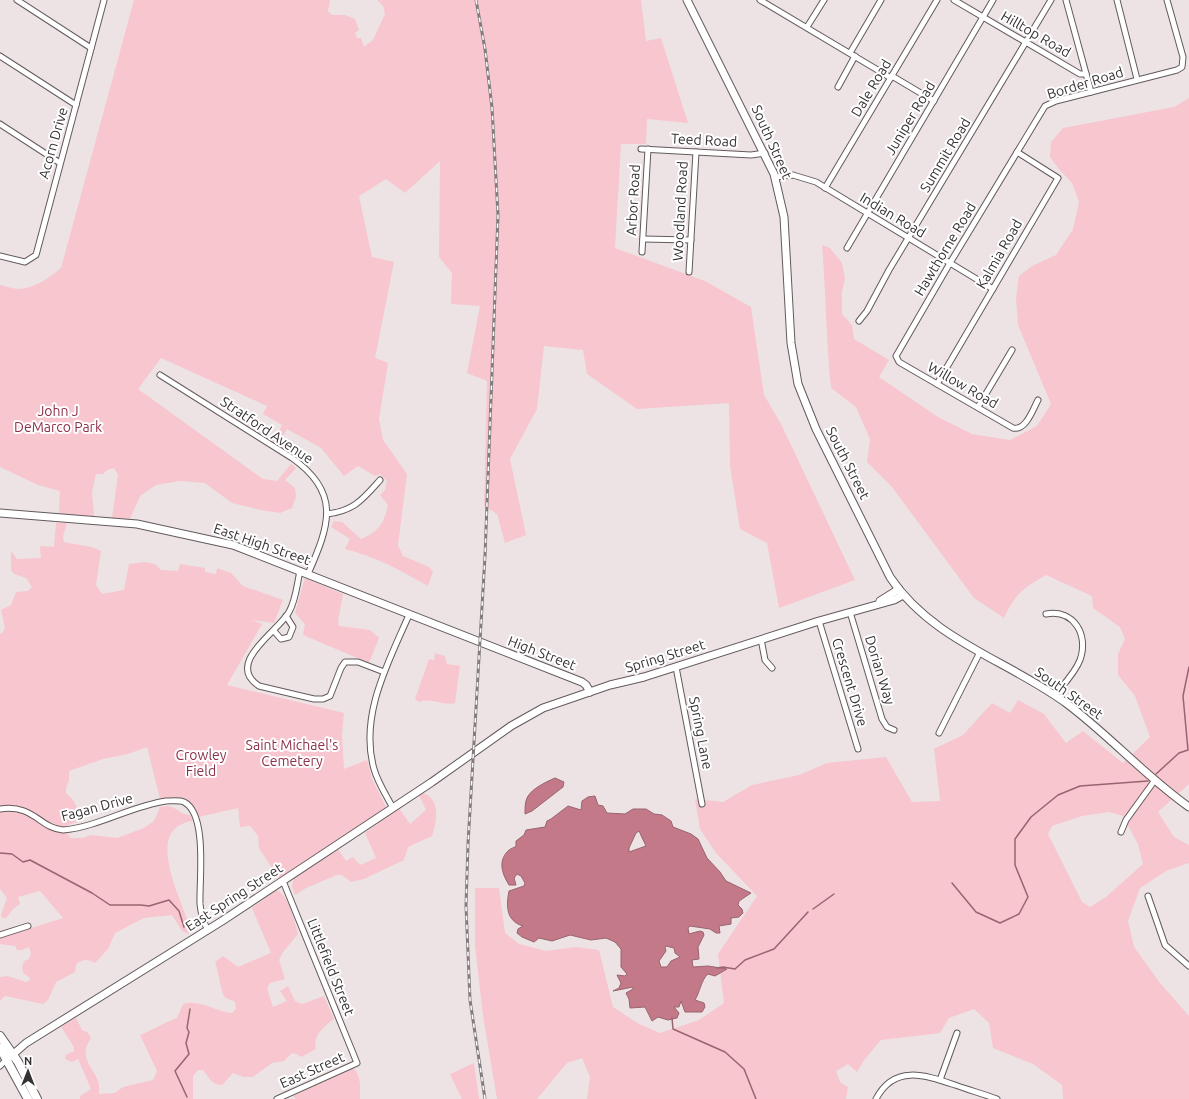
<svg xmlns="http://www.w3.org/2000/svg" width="1189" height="1099" font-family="Ubuntu,sans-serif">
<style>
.green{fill:#f7c6cf;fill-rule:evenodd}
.water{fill:#c47989;stroke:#99646f;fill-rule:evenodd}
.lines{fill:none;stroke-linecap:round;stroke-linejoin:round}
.stream{stroke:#99646f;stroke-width:1.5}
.street-casing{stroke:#625a5b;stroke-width:7}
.secondary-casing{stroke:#625a5b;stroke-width:9}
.primary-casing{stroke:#625a5b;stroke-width:10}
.street{stroke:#fff;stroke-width:5}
.secondary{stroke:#fff;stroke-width:7}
.primary{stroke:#fff;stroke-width:8}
.rail-casing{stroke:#827c7d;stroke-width:3}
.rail{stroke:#fff;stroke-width:1.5;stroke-dasharray:4.5;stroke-linecap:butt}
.labels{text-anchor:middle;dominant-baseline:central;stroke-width:4;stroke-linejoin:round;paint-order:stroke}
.street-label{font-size:14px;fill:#363233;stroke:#fff}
.park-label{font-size:14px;fill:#8d314b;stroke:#fff}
</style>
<rect width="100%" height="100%" fill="#ede3e5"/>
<!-- green -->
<g class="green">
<path d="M134,0H330L328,11L332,15H345L355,19L359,30L355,33L357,38H361L364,47L373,40L385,14L383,6L377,0H641L646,41L661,38L688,123L647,119L646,144H621L615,248L705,281L751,307L764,395L781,424L855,580L779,608L767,543L740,529L730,466L729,403L637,409L587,374L583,350L544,346L537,409L510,459L526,535L505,543L497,514L484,506L487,381L467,373L480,306L451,304L452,273L439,257L440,161L405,193L386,179L359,196L372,257L394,262L375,358L388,363L379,419L383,440L407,474L398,545L403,556L429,567L433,572L428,586C402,571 374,556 345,549L350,539L331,527L334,521L342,522L361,539C378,532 384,524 388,505L380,495L385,490L387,481L380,474L375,476L358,466L344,476L321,448L287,429L279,443L274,441L282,425L263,414L267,406L161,358L138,389L263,479L277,481L291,464L296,468L285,480L295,488L296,497L292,508L280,513L261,510L232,503L205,483L180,481L156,485L140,496L130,519L112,518L118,475L114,468L107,470L103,474H96L92,492L94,517L59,514L60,491L38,485L0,467V285C6,286 13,289 19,289C35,288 49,278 61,268Z"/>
<path d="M1189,98V784L1158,812L1174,837L1189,845V863L1166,871L1140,888L1128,921L1134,947L1160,983L1189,1016V1099H1063L1062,1085L1033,1064L993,1048L989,1023L974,1009L949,1018L940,1033L881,1040L864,1060L857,1072L848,1064L836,1071L840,1082L848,1087L846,1099H587L590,1077L582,1058L567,1063L537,1099H497L483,1016L475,946V888H499L505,933L519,944L546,951L576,947L599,950L613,1007L639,1024L660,1033L699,1020L724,1003L718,954L757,896L716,853L700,829L695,799L723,802L752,785L799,775L827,763L886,757L912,802L940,801L934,749L963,735L992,703L1010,713L1018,700L1044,714L1066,743L1083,731L1123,763L1150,737L1135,696L1118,675V654L1125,639L1120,627L1093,608L1092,596L1046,575C1023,588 1015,594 1004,618L974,598L892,487L867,462L870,439L856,407L831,388C826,340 826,292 822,245L830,248L842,263L845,279L842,292V314L852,325L854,339L889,360L879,377L938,417L972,434L1010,440L1037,426L1051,404L1018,325L1016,298L1019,276L1032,266L1056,255L1073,229L1079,202L1072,183L1058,168L1050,157L1051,142L1063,128L1174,107ZM1109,812L1123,816L1138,844L1143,864L1106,897L1090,907L1082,902L1048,834L1052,826L1082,816Z"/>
<path d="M56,523H67L63,536L64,542C75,545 91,545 101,551L96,585L102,594L124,590L129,564L145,562L155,564L161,570L178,571L180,564L205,568V572L216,574L217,568L231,573L243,586L283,600L274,623L252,620L262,624L227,685L344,713L342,735L344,769L367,760L372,779L386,807L279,879L259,848L258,836L250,826L240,827L238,808L199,817L195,807L185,798L160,799L147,747L128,754L103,759L69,771V780L66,788V793L74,801L82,820L68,825L67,833L71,838H83L90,835L117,838L144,828L154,821L160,807C176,803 177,814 190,815L193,821C140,828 185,904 191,932L189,934L182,931L172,915L144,918L115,933L108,949L95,963C87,959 84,959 76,964L75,972L56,982L48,1000L43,1004C30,1001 18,999 5,996L0,1001V977L8,976L26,982L30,980L29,977L23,973L22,967L24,961L29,959L31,953L29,947L22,950H17L15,946L0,944V938L63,918L40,891L18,897L20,904L14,908L6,918H2L1,915L7,898L0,889V634L3,632L5,627L1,610L11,605L16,592L28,591L32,587L26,578L14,574L11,570V551L17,559L41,558L40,546L54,547Z"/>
<path d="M305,578L343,594L338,621L339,626L370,630L379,638L369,663L303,635L305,624L295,613Z"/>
<path d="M435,653L445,656L447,664L460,666L455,703C442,706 432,697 419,702L415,699L429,659L434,660Z"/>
<path d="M423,793C441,799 437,822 432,836L408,847L404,860L364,879L351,882L342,875H337L306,888L295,895L292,886L294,877L338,849L346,861L353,857L360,865L376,858L365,833L399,808L410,824L426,810L419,795Z"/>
<path d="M276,890C288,893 295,922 298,934L283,952L279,960L285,979L270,983L267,988L273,1007L287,1001L280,991L288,986L295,1001L302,1004L324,996L334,1019C323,1028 313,1034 316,1049L301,1057L297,1054L292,1053L284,1061L272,1063L253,1077H243L233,1073L222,1085C212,1085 209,1078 203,1070H198L193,1076V1099H80V1096L91,1089L78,1059L72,1062L65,1059L66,1055L74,1051V1047L61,1027L76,1018L82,1030L87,1032L91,1038C77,1059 94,1066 99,1084C99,1087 99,1091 99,1094L115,1093L123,1087L153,1080L157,1071L140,1035C153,1030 165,1022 177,1018L183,1004C201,999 215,1012 232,1013L236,1009L235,1002C232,1000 227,1000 224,996C221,991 218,970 215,962L223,956L238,967L271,953L252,908Z"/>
<path d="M474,1063L479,1099H462L450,1074Z"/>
<path d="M352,1067C362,1075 360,1089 360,1099H296L293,1096Z"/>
</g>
<!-- water -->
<g class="water">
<path d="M555,778L564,782L563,787L532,811L525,814C525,809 525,805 526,801C528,790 546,782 555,778Z"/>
<path d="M595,796L598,805L603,806L607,813L625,814L633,809H646L654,814L662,815L671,821L673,827L691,834L698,839L707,858L720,872L726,881L751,893L739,901L738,905L742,909L743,913L739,917L731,918V924L719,926L720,933H716L710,929L690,926L688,928L689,934L700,931L703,932L704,935L698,947L699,959L692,960L693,967L708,966L727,969L715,976L708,974C701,980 700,992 695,1000L704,1003L705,1007L702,1012H685L681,1001L679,1007H674L679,1013L677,1018L668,1020L658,1017L652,1021L645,1007L630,1008L629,999L626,993L633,989V987L613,991L619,988L621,983L617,975L625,976L627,974L621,967V949L615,942L606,938L591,940L570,935L552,941L539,938L534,942L522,937L517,933L518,929L523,926C506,921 506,906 509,891L524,886L525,883L521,876L517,874L514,878L516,885H509C503,875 497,862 508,851C511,848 514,848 516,846V841L524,835L526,830L545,827L547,821L551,819L568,806L581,810L582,801L588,797ZM639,831L646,846L629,852V848L636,833ZM666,946L674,948L675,953L680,957L671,961L667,967H661L659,961L666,951L665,947Z"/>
</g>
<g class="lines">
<!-- stream -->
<g class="stream">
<path d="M1156,774L1179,753L1188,750L1183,696L1189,667"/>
<path d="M0,853L12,854L23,862L30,860L92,893L110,905H141L149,906L169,900L179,911L184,927"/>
<path d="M952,883L976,912L1000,923L1019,914L1028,897L1015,865V839L1031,817L1058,795L1080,786L1148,781"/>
<path d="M813,909L834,894"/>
<path d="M717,968L723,967L735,969L745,960L774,949L808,912"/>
<path d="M672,1018L673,1029L725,1052L744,1069L756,1099"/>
<path d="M187,1097L175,1071L189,1054L186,1043L189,1032L187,1028L190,1009"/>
</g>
<!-- street casing -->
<g class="street-casing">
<g id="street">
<path d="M17,0L91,48"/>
<path d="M760,0L891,78"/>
<path d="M954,0L1080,74H1086"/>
<path d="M1066,0L1091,92"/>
<path d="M1117,0L1137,79"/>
<path d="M807,27L824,0"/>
<path d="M850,53L881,0"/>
<path d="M0,56L76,105"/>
<path d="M892,76L934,101"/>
<path d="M838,87L855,56"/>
<path d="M0,124L60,163"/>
<path d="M641,149L751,155L765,153"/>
<path d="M776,177L793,175L816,182L993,289"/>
<path d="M825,188L937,0"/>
<path d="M643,239L691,240"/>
<path d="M847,248L993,0"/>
<path d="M642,252L648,149"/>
<path d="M0,256L25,262L36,255L104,0"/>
<path d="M689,272L696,152"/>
<path d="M859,321L867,311L889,270L1051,0"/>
<path d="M160,375L292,458C342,493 329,526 308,574"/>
<path d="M937,384L1058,178L1017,152"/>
<path d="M1038,400C1033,409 1026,431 1013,428L899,362L896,356L950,263L1045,106L1056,101L1177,70L1182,67L1183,57L1167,0"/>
<path d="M978,407L1012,350"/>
<path d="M327,514C354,511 363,499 380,480"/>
<path d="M300,571C297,584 296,600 289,612C279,631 224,663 259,686L314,699H323L330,696L341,668L345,662H358L384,672"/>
<path d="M850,612L882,719L887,727L894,730"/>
<path d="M1046,614C1074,609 1089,635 1080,660C1075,673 1063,685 1055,695"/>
<path d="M819,621L858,749"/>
<path d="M274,631L281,639L289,637L293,627L286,616"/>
<path d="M761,639L765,660L772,668"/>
<path d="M676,667L702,804"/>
<path d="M939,733L980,652"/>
<path d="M393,808C386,795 378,783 374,769C359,716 388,663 409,615"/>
<path d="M0,809C34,804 39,828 63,830C98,827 131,806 166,801C172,801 179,800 184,802C208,814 199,882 200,904C201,914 203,922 208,930"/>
<path d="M1121,832L1126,820L1155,780"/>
<path d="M1148,896L1165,945L1189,966"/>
<path d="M0,935L28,926"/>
<path d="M0,1066L7,1059"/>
<path d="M940,1080L957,1033"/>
<path d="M277,1099L357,1063L283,881"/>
<path d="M876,1099C894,1064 925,1075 955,1085C969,1090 983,1094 997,1099"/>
</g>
</g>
<!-- secondary casing -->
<g class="secondary-casing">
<g id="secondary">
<path d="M687,0L774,174L784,217L791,343L798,384L816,429L890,577C932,640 1007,660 1066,703C1109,735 1145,776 1189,807"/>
<path d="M0,513L137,524L233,545L582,682L586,685L590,692"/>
<path d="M880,601L899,589"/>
<path d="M9,1058L26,1043L222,921L432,782L511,726L543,708L610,685L644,677L819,621L894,600L903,595"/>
</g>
</g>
<!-- primary casing -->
<g class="primary-casing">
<g id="primary">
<path d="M0,1036L18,1062L37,1099"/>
<path d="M0,1048L28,1099"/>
</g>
</g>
<!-- street -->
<use href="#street" class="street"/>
<!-- secondary -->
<use href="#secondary" class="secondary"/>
<!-- primary -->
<use href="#primary" class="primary"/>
<!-- rail casing -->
<g class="rail-casing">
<path id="rail" d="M476,0L485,49L492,108L498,215L485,556L468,844L466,906L470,1000L485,1099"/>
</g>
<!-- rail -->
<use href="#rail" class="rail"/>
</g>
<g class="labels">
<!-- street labels -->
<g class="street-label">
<text transform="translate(1036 34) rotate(30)">Hilltop Road</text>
<text transform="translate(1085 83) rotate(-17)">Border Road</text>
<text transform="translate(871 88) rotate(-59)">Dale Road</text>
<text transform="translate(910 118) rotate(-59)">Juniper Road</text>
<text transform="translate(704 140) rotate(3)">Teed Road</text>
<text transform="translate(772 142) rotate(66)">South Street</text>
<text transform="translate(53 143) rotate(-74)">Acorn Drive</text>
<text transform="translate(945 155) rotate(-59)">Summit Road</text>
<text transform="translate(633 200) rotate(-87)">Arbor Road</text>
<text transform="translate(680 211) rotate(-87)">Woodland Road</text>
<text transform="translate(893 215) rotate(31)">Indian Road</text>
<text transform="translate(945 249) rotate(-59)">Hawthorne Road</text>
<text transform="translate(999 254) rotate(-60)">Kalmia Road</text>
<text transform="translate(963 385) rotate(30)">Willow Road</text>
<text transform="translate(267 430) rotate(34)">Stratford Avenue</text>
<text transform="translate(848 463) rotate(63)">South Street</text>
<text transform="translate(262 544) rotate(19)">East High Street</text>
<text transform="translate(542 653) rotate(21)">High Street</text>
<text transform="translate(665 656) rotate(-17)">Spring Street</text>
<text transform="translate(880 670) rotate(73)">Dorian Way</text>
<text transform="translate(850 682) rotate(73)">Crescent Drive</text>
<text transform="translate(1069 693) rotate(35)">South Street</text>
<text transform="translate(701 733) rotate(79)">Spring Lane</text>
<text transform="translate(97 807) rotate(-15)">Fagan Drive</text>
<text transform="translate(234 897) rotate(-33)">East Spring Street</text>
<text transform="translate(331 967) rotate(68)">Littlefield Street</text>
<text transform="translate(312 1070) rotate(-24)">East Street</text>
</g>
<!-- park labels -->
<g class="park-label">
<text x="58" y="411">John J<tspan x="58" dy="16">DeMarco Park</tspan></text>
<text x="292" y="745">Saint Michael's<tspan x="292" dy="16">Cemetery</tspan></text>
<text x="201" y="755">Crowley<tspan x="201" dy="16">Field</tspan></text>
</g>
</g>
<!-- north arrow -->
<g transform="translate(28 1071)" stroke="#ffffff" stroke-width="3" paint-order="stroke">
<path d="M0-3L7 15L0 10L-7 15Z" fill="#363233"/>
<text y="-6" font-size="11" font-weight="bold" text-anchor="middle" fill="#363233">N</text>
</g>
</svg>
